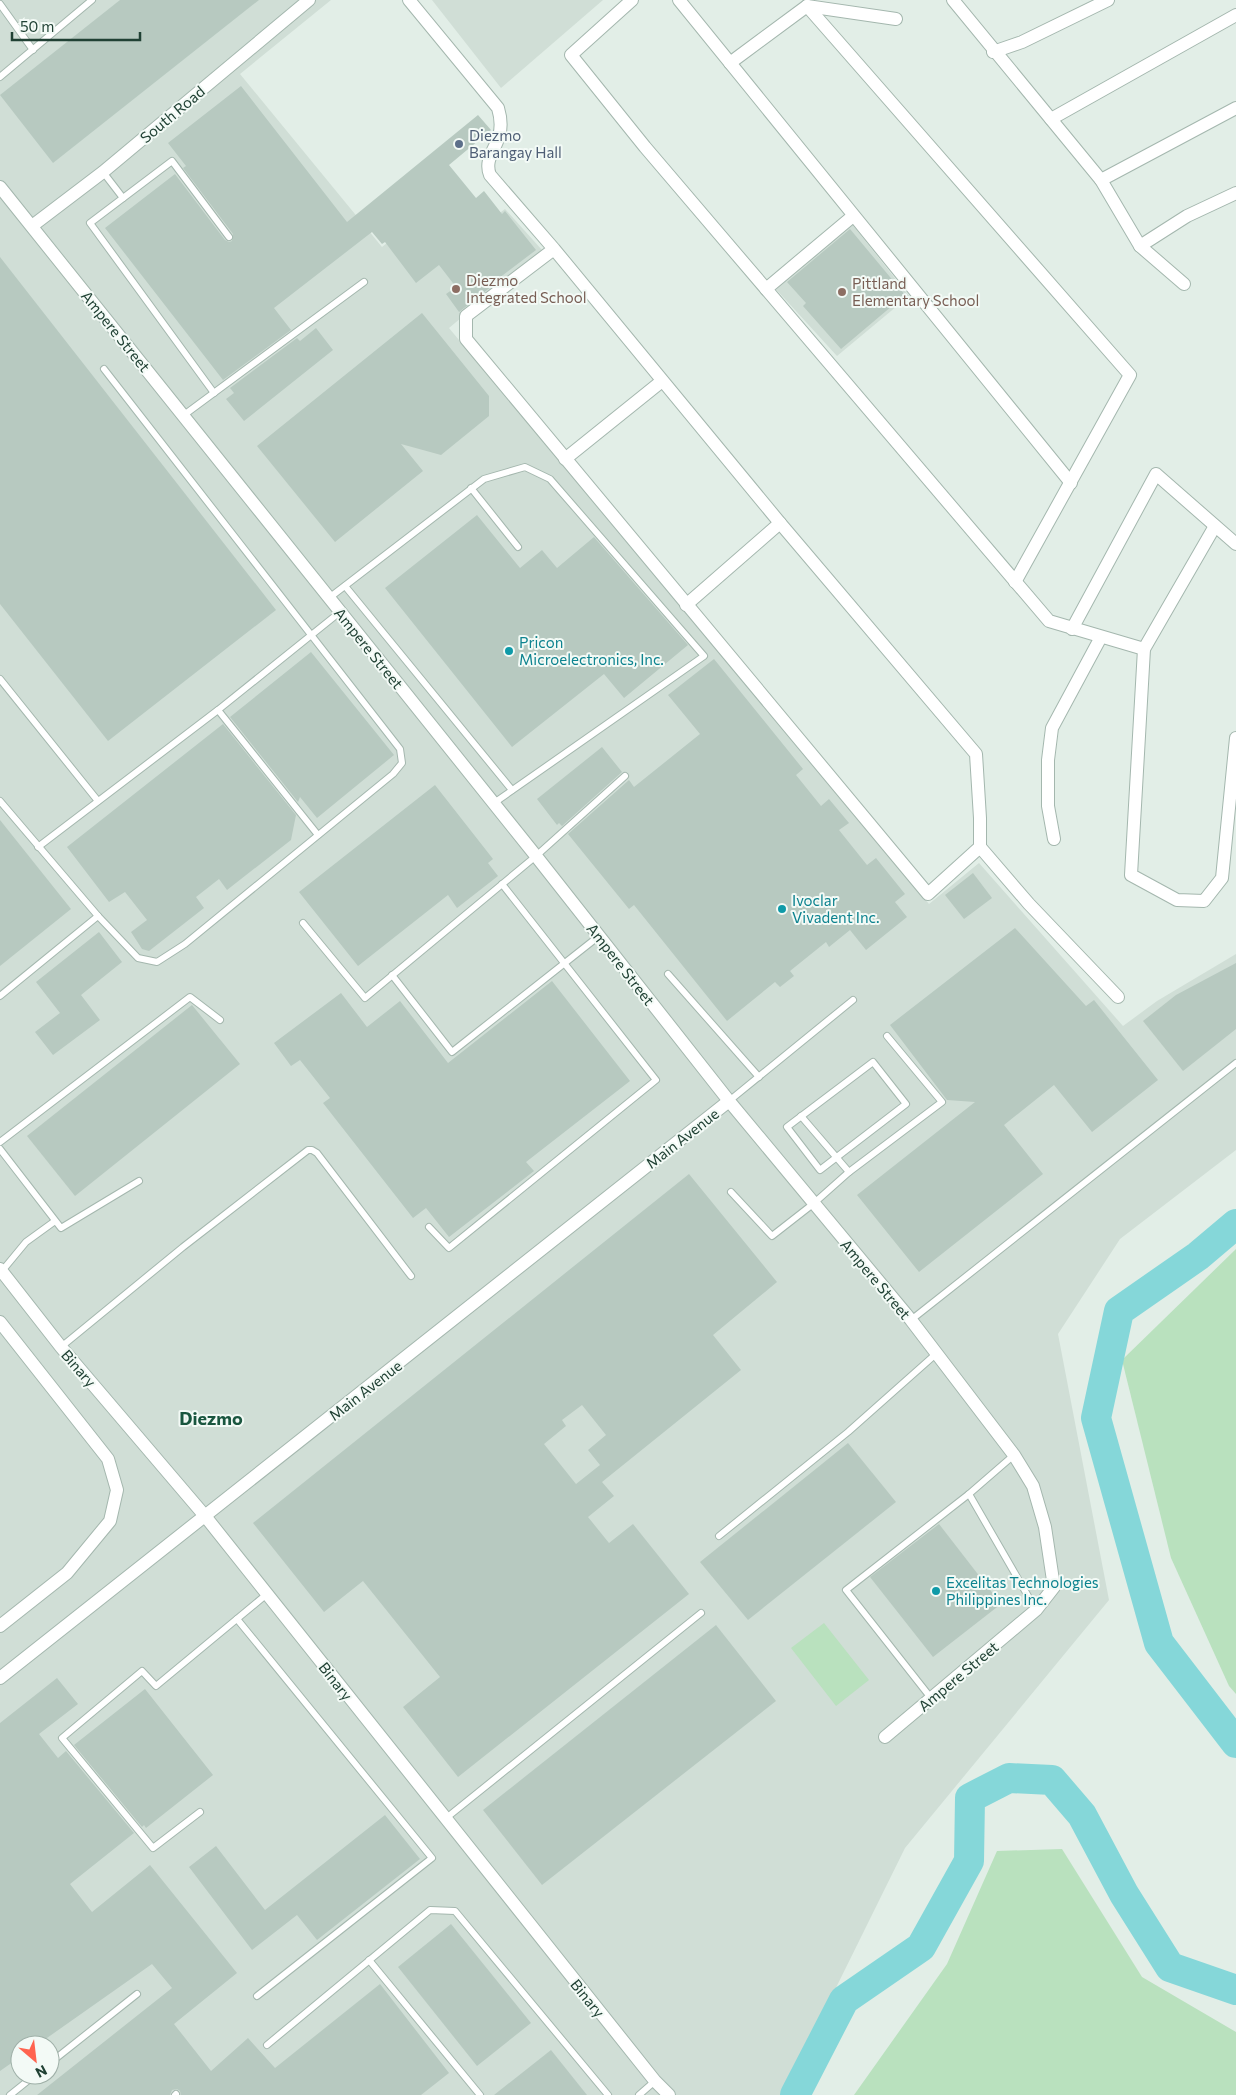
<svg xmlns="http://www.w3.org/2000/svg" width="1236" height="2095" font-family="Commissioner,sans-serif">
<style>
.built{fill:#d0ded6;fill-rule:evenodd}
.green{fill:#b9e1be}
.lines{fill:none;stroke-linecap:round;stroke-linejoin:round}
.river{stroke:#85d7d9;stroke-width:30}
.building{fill:#b7c9c0;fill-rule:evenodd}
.lane-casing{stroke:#a4b7ae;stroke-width:8}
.street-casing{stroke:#a4b7ae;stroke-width:14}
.lane{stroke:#fff;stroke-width:6}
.street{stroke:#fff;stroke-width:12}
.service-dot{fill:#5c6f8a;stroke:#f3faf6;stroke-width:2}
.education-dot{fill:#8d6e63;stroke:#f3faf6;stroke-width:2}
.culture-dot{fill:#0f9aa8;stroke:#f3faf6;stroke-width:2}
.labels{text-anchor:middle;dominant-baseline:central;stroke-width:4;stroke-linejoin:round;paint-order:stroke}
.street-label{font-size:15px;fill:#204134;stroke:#f3faf6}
.service-label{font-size:15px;fill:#4e5e75;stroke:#f3faf6;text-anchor:start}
.education-label{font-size:15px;fill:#785e54;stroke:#f3faf6;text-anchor:start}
.culture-label{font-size:15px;fill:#0d838f;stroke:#f3faf6;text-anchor:start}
.quarter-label{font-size:18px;font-weight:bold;fill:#19563f;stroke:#f3faf6}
</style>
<rect width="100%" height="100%" fill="#e2eee7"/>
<!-- built -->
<g class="built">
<path d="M0,0H331L240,74L382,247L434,204L464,240L505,209L542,250L449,328L929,904L979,863L1123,1026L1157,1001L1236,954V1150L1120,1239L1058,1334L1109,1600L905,1848L783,2095H0ZM20,2045H50V2075H20Z"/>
<path d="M432,0H603L501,88Z"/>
<path d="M851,223L909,296L837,356L774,287Z"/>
</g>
<!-- green -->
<g class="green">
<path d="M1236,1249V1694L1229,1686L1171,1558L1122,1360Z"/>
<path d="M824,1623L869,1680L836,1706L791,1648Z"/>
<path d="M1062,1849L1142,1977L1236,2032V2095H854L947,1964L997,1851Z"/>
</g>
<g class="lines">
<!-- river -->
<g class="river">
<path d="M1236,1224L1198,1256L1119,1311L1096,1418L1159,1643L1236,1743"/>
<path d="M795,2095L844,2000L921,1947L969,1861L970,1798L1009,1778L1052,1780L1082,1815L1124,1894L1170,1967L1236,1990"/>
</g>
</g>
<!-- building -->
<g class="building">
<path d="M120,0H259L53,163L0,95Z"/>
<path d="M241,86L347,222L478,115L491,130L449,165L476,198L484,191L502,214L505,211L536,250L491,284L492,286L459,312L446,294L456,287L439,265L416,283L385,242L382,244L372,232L274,308L291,330L223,380L105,228L175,174L225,240L229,242L232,241L233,234L183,168L186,166L168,143Z"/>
<path d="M850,229L905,295L841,349L803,306L806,303L787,282Z"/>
<path d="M0,257L276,610L108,741L0,604Z"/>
<path d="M422,313L489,396V416L441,455L401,444L423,471L335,542L257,446Z"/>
<path d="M316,328L333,350L244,421L226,399L234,393L230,388L297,338L300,341Z"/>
<path d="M477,515L520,568L542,550L557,568L594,537L688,645L624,698L604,674L512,747L385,588Z"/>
<path d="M311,652L394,755L317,818L300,797L298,802L230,717Z"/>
<path d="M714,659L803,769L796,775L821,806L829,799L849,823L839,830L867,865L876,858L905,894L895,902L907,917L866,950L850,930L829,947L826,942L790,971L794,976L780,987L775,982L727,1021L634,905L629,909L568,834L629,780L634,787L700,734L668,695Z"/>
<path d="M223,724L296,815L291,840L227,890L219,879L196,897L204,908L149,951L142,949L131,932L147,920L125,892L109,902L67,847Z"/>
<path d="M602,747L622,772L562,826L559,823L557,825L537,799Z"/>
<path d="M435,785L493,859L488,863L498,876L457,908L448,895L358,966L299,892Z"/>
<path d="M0,820L71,909L0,966Z"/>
<path d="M973,873L992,898L964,919L945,895Z"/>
<path d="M1015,928L1086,1006L1094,1000L1158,1080L1092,1132L1054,1085L1004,1125L1043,1174L919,1272L857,1195L975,1102L947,1100L890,1025Z"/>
<path d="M99,932L122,962L81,995L100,1020L53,1055L35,1032L60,1013L36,982Z"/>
<path d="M1236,963V1029L1183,1071L1143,1021L1176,995Z"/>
<path d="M552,981L630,1081L526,1162L534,1171L449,1237L426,1208L413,1218L323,1103L330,1098L300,1060L291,1066L274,1043L341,993L367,1027L400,1001L448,1063Z"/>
<path d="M192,1005L240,1064L75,1196L27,1136Z"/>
<path d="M689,1174L777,1282L713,1335L741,1370L602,1482L614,1496L588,1517L609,1543L633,1524L689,1594L458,1777L403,1707L440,1677L363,1581L324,1612L253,1523ZM582,1405L606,1435L588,1450L600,1465L576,1484L544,1444L566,1426L562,1420Z"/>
<path d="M848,1443L896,1502L748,1620L700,1562Z"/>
<path d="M939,1524L1001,1604L933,1657L870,1577Z"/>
<path d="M716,1625L776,1701L542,1885L483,1810Z"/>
<path d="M57,1678L78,1704L39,1734L58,1758L66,1751L134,1833L70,1884L92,1912L150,1865L237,1973L174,2024L211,2071L248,2038L275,2068L380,1984L449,2073L421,2095H181L180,2091L177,2089L172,2090L170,2095H37L172,1988L152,1964L37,2045H20V2057L0,2071V1723Z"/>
<path d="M145,1689L213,1775L146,1828L144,1825L142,1827L74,1745Z"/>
<path d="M385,1815L420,1859L317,1940L297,1915L252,1950L189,1867L216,1846L265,1910Z"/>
<path d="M451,1924L531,2023L477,2066L398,1967Z"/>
<path d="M551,2050L587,2095H494Z"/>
</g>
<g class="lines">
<!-- lane casing -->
<g class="lane-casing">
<g id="lane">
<path d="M0,4L33,50"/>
<path d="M0,77L92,0"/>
<path d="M103,172L123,198"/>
<path d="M214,393L90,223L172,161L229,237"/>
<path d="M184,415L364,282"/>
<path d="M471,488L518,547"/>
<path d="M345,586L512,790"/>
<path d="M329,598L484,479L525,467L550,479L704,656L494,803"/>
<path d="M0,679L98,801"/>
<path d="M218,710L318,835"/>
<path d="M0,801L98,916L138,958L157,962L185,944L393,774L402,763L400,749L104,369"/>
<path d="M38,847L218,710L340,612"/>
<path d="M303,923L365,998L536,856L625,776"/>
<path d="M668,974L759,1077"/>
<path d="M392,975L452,1052L599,936"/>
<path d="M0,996L98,916"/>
<path d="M873,1062L906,1104L820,1170L787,1127Z"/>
<path d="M729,1101L853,1000"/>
<path d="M801,1116L849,1172"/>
<path d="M0,1142L190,997L220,1020"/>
<path d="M0,1149L61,1228L139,1181"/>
<path d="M731,1192L772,1236L813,1204L849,1172L942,1102L887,1036"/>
<path d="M429,1227L449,1248L656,1080L502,884"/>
<path d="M2,1271L26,1242L55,1221"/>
<path d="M911,1320L1236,1063"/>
<path d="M61,1347L183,1247L308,1150H312L317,1153L411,1276"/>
<path d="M969,1494L1036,1610"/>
<path d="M719,1536L848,1432L937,1353"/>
<path d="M237,1619L432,1858L257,1996"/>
<path d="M931,1698L846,1590L969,1494L1014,1455"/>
<path d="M200,1812L153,1848L62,1738L142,1671L156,1686L267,1594"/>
<path d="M445,1819L701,1613"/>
<path d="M369,1960L480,2095"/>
<path d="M267,2045L430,1910L455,1911L608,2095"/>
<path d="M50,2063L137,1994"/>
<path d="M10,2095L35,2075"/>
<path d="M175,2095L176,2094"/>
<path d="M639,2095L655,2081"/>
</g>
</g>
<!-- street casing -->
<g class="street-casing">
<g id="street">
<path d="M409,0L498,108C501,118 502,126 499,136C495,150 484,160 490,175L554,249L780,523L976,754L980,818V847L928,894L466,339V316L554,249"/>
<path d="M632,0L571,55L645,147L1049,621L1144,649"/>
<path d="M679,0L1071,483"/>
<path d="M953,0L1101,180L1140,246L1184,284"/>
<path d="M807,6L1130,375L1015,582"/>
<path d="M993,52L1022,42L1108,0"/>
<path d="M730,63L807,6L896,19"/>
<path d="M1051,119L1236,15"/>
<path d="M1101,180L1236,108"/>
<path d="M0,187L536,856L729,1101L911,1320L1014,1455L1033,1486L1045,1527L1054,1587L1036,1610L885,1737"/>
<path d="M32,226L103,172L309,0"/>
<path d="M1140,246L1187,216L1236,193"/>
<path d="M766,289L853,216"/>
<path d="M565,459L662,381"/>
<path d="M1215,526L1144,649L1131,875L1177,900L1204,901L1222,878L1236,738"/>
<path d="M686,605L780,523"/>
<path d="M1072,629L1156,474L1236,544"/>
<path d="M1054,839L1048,806V760L1052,728L1101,637"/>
<path d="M980,847L1029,904L1118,997"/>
<path d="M0,1269L61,1347L205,1516L655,2081L669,2095"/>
<path d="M0,1322L108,1459L117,1490L110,1521L67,1573L0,1626"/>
<path d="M0,1678L729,1101"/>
</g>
</g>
<!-- lane -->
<use href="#lane" class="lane"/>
<!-- street -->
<use href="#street" class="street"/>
</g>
<!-- markers -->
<circle class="service-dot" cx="459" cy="144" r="5"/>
<g class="education-dot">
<circle cx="456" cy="289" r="5"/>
<circle cx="842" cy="292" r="5"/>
</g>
<g class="culture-dot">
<circle cx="509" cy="651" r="5"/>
<circle cx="782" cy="909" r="5"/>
<circle cx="936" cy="1591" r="5"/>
</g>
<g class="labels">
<!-- street labels -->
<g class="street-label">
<text transform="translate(172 114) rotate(-40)">South Road</text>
<text transform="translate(116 331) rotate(51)">Ampere Street</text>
<text transform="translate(369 648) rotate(51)">Ampere Street</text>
<text transform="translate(621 964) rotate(52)">Ampere Street</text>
<text transform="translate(682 1138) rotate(-38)">Main Avenue</text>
<text transform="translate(876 1279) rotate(50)">Ampere Street</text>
<text transform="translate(79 1368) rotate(49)">Binary</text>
<text transform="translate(365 1390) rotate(-38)">Main Avenue</text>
<text transform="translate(958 1676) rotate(-40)">Ampere Street</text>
<text transform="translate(336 1681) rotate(52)">Binary</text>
<text transform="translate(588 1998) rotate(51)">Binary</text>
</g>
<!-- service labels -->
<g class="service-label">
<text x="469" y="135">Diezmo<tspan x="469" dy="17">Barangay Hall</tspan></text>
</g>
<!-- education labels -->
<g class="education-label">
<text x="466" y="280">Diezmo<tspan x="466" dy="17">Integrated School</tspan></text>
<text x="852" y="283">Pittland<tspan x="852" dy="17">Elementary School</tspan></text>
</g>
<!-- culture labels -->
<g class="culture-label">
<text x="519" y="642">Pricon<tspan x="519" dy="17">Microelectronics, Inc.</tspan></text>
<text x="792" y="900">Ivoclar<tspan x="792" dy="17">Vivadent Inc.</tspan></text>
<text x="946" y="1582">Excelitas Technologies<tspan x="946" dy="17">Philippines Inc.</tspan></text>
</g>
<!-- quarter labels -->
<g class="quarter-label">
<text x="211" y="1418">Diezmo</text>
</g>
</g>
<!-- north arrow -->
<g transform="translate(35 2060) rotate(152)"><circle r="24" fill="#f3faf6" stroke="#9fb0a8"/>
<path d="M0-4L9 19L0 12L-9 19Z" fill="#ff634f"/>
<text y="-8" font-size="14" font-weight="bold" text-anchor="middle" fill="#204134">N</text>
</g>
<!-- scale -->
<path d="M12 32v8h128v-8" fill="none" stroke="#204134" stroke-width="2.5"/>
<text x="20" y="32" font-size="15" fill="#204134" stroke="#f3faf6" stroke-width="4" paint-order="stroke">50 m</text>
</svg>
